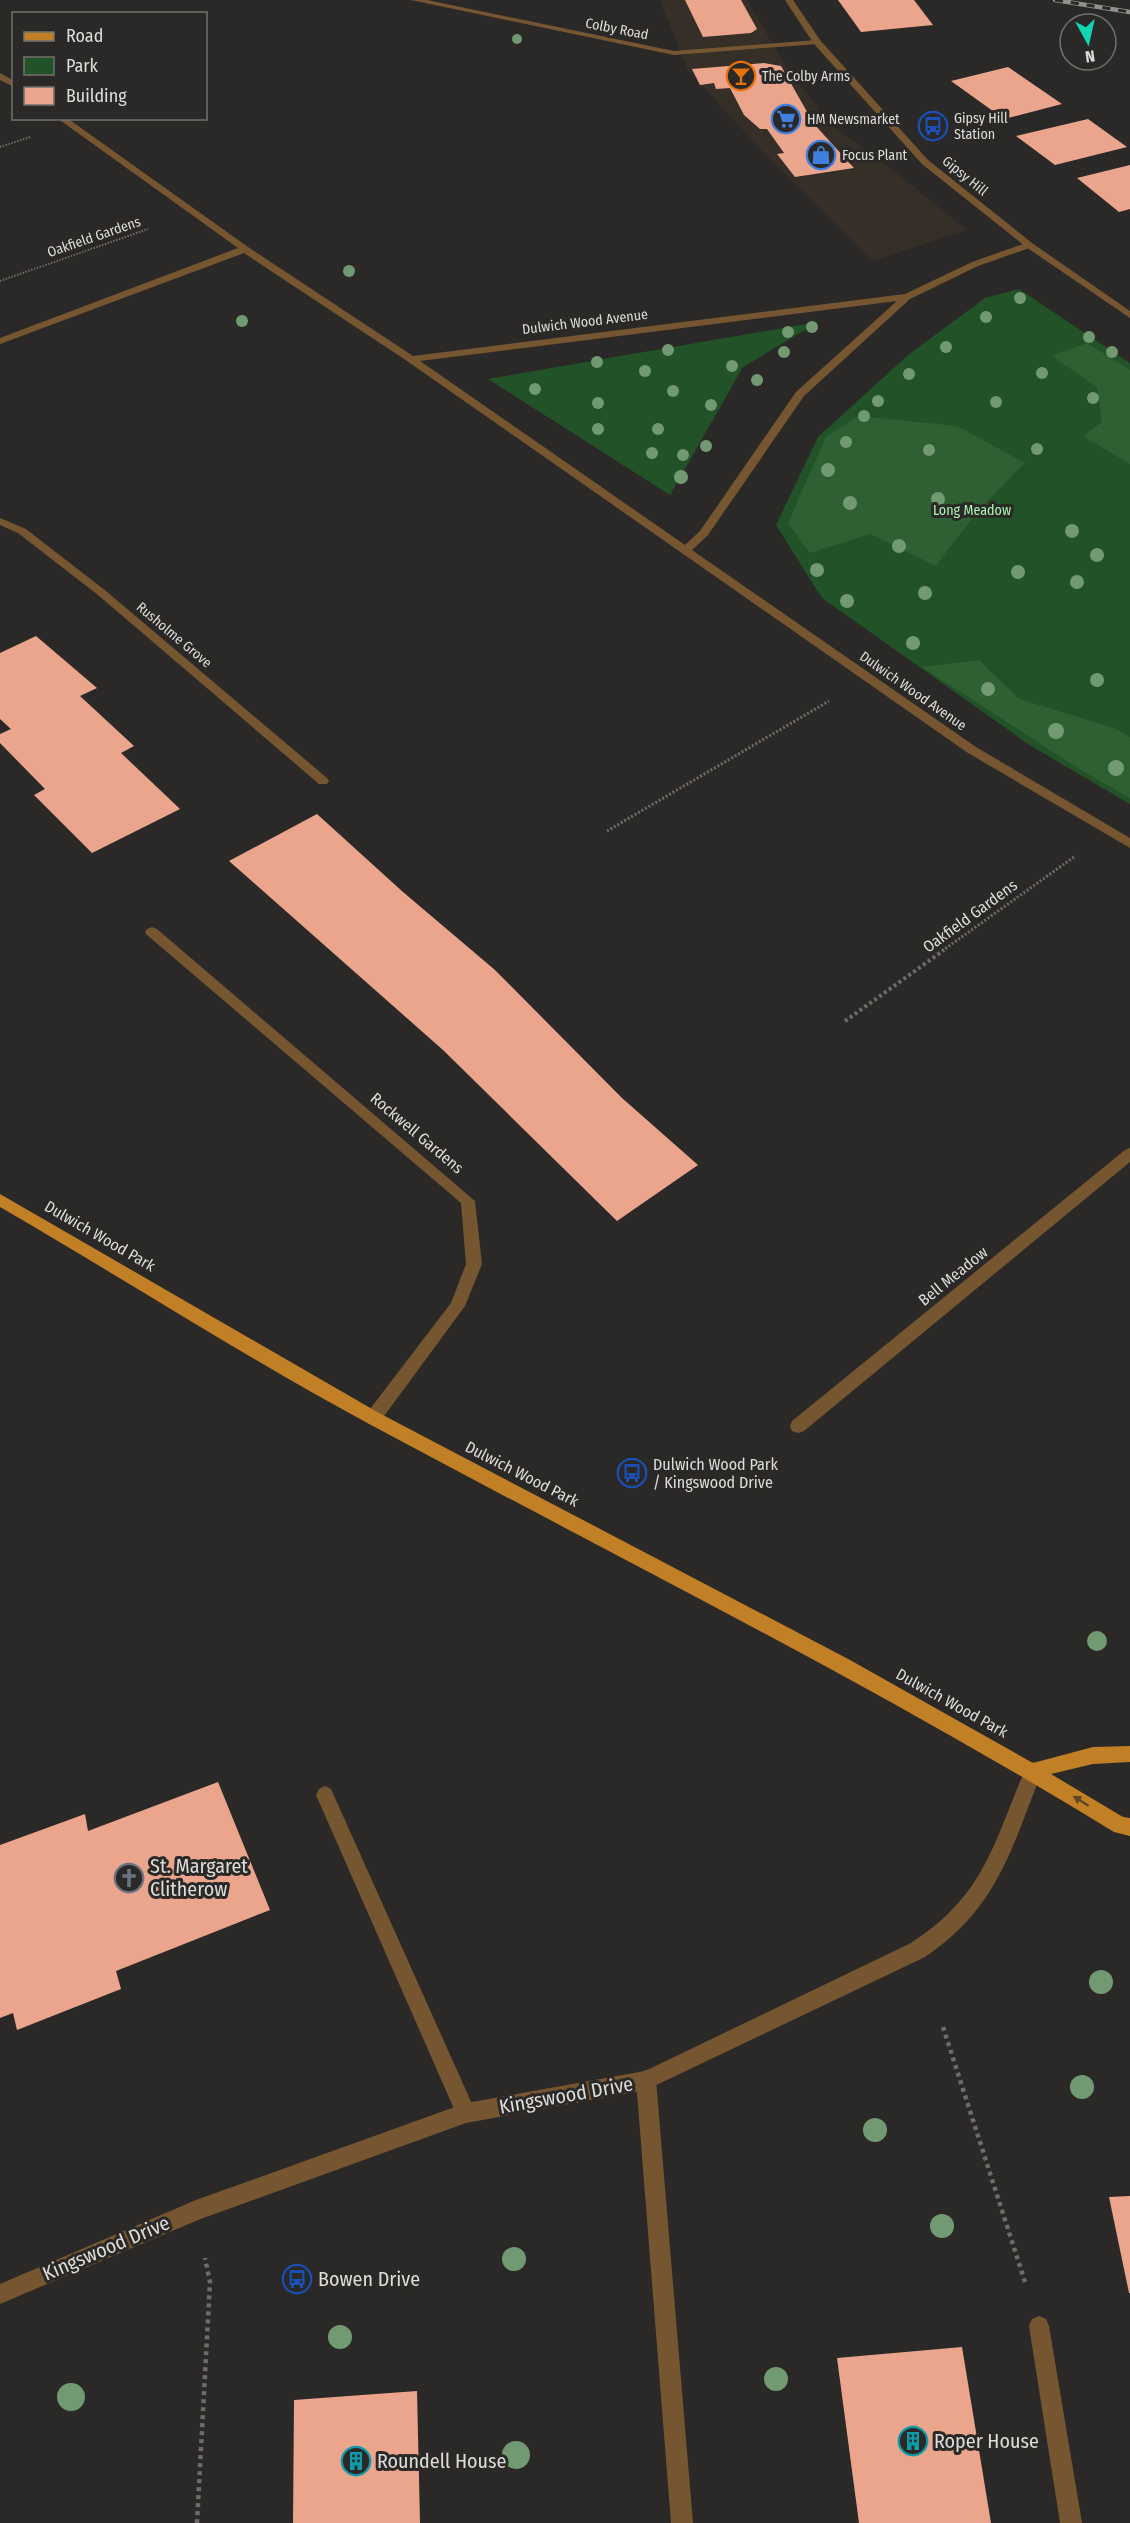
<svg xmlns="http://www.w3.org/2000/svg" width="1130" height="2523" font-family="'Fira Sans Condensed',sans-serif">
<style>
.built{fill:#352f28}
.green{fill:#225328}
.forest{fill:#2e6033}
.building{fill:#eba58d}
.lines{fill:none;stroke-linecap:round;stroke-linejoin:round}
.path-far3{stroke:#6e6c6a;stroke-width:2;stroke-dasharray:1.5 1.5;stroke-linecap:butt}
.path-far2{stroke:#6e6c6a;stroke-width:3;stroke-dasharray:2 2;stroke-linecap:butt}
.path-far1{stroke:#6e6c6a;stroke-width:4;stroke-dasharray:3 3;stroke-linecap:butt}
.path{stroke:#6e6c6a;stroke-width:4.5;stroke-dasharray:4 4;stroke-linecap:butt}
.service{fill:#765631;fill-rule:evenodd}
.minor{fill:#765631;fill-rule:evenodd}
.tertiary{fill:#765631;fill-rule:evenodd}
.primary{fill:#c17f26;fill-rule:evenodd}
.rail-casing{stroke:#91908e;stroke-width:4.5}
.rail{stroke:#2b2927;stroke-width:3;stroke-dasharray:8;stroke-linecap:butt}
.tree{fill:#719a72}
.oneway{fill:#604727}
.labels{text-anchor:middle;dominant-baseline:central;stroke-width:6;stroke-linejoin:round;paint-order:stroke}
.far-street-label{font-size:14px;fill:#dedddb;stroke:#2b2927}
.far-poi-label{font-size:14px;fill:#dedddb;stroke:#2b2927;text-anchor:start}
.far-park-label{font-size:14px;fill:#abf6b0;stroke:#2b2927}
.street-label{font-size:16px;fill:#dedddb;stroke:#2b2927}
.poi-label{font-size:16px;fill:#dedddb;stroke:#2b2927;text-anchor:start}
.near-poi-label{font-size:20px;fill:#dedddb;stroke:#2b2927;text-anchor:start}
.near-street-label{font-size:20px;fill:#dedddb;stroke:#2b2927}
</style>
<rect width="100%" height="100%" fill="#2b2927"/>
<!-- built -->
<path class="built" d="M660,0H747L785,65L829,123L879,159L967,230L873,261L762,151L688,70Z"/>
<!-- green -->
<g class="green">
<path d="M1019,289L1130,363V804L1031,746L822,598L776,525L818,437L908,355L985,298Z"/>
<path d="M818,322L743,367L670,495L488,379Z"/>
</g>
<!-- forest -->
<g class="forest">
<path d="M1087,343L1130,370V464L1083,436L1102,422L1097,387L1052,356Z"/>
<path d="M858,416L957,426L1025,463C991,495 963,528 936,566L870,534L810,553L788,523L826,437Z"/>
<path d="M979,660L1019,699L1114,728L1130,737V798L1081,770L922,667Z"/>
</g>
<!-- building -->
<g class="building">
<path d="M685,0H741L757,29L751,33L703,37Z"/>
<path d="M838,0H914L933,25L861,32Z"/>
<path d="M764,63L781,66L814,124L854,168L795,177L777,154L784,153L767,129H760L744,115L730,88L716,89L714,83L700,85L692,69Z"/>
<path d="M1008,67L1062,104L1004,119L951,81Z"/>
<path d="M1088,119L1127,147L1055,165L1016,136Z"/>
<path d="M1130,165V209L1119,212L1077,178Z"/>
<path d="M36,636L97,688L80,696L134,746L121,753L180,809L92,853L34,795L45,789L0,743V734L11,729L0,719V653Z"/>
<path d="M317,814L403,892L495,970L622,1098L698,1165L617,1221L443,1050L229,861Z"/>
<path d="M218,1782L270,1910L116,1971L121,1989L17,2030L13,2013L0,2018V1845L85,1814L88,1831Z"/>
<path d="M1130,2196V2293H1129L1109,2197Z"/>
<path d="M962,2347L991,2523H859L837,2358Z"/>
<path d="M417,2391L420,2523H293L294,2400Z"/>
</g>
<g class="lines">
<!-- path-far3 -->
<g class="path-far3">
<path d="M0,147L30,137"/>
<path d="M0,281L148,229"/>
</g>
<!-- path-far2 -->
<g class="path-far2">
<path d="M607,831L829,701"/>
<path d="M942,951L1074,857"/>
</g>
<!-- path-far1 -->
<path class="path-far1" d="M845,1021L944,950"/>
<!-- path -->
<g class="path">
<path d="M943,2027L1025,2282"/>
<path d="M197,2523L210,2282L205,2258"/>
</g>
<!-- service -->
<g class="service">
<path d="M325,1786L331,1789L473,2106L476,2113L473,2120L466,2123L459,2120L316,1795L319,1789Z"/>
<path d="M1039,2316L1046,2319L1049,2326L1082,2523H1060L1029,2326L1032,2319Z"/>
</g>
<!-- minor -->
<g class="minor">
<path d="M411,0H427L674,51L817,40L821,42L817,44L674,55Z"/>
<path d="M0,73L14,81V87L0,80Z"/>
<path d="M57,118H67L248,247L413,356L905,294L972,262L1026,243H1032V247L978,266L910,299L804,396L708,535L692,550L976,747L1130,838V848L968,753L407,361L244,253L0,344V338L238,248ZM897,301L796,392L700,531L685,545L420,361Z"/>
<path d="M0,518L26,529L106,591L327,778L329,781L327,784H319L98,595L18,533L0,525Z"/>
<path d="M152,927L157,929L475,1201L482,1264L465,1306L379,1423L373,1425L367,1423L365,1418L367,1413L451,1303L466,1264L461,1203L147,935L145,932L147,929Z"/>
<path d="M1130,1148V1162L804,1431L798,1433L792,1431L790,1426L792,1421L1125,1150Z"/>
<path d="M646,2070L653,2073L656,2080L693,2523H671L636,2080L639,2073Z"/>
</g>
<!-- tertiary -->
<g class="tertiary">
<path d="M785,0H793L820,40L928,160L1032,243L1130,311V318L1026,247L922,164L814,44Z"/>
<path d="M1033,1762L1039,1765L1042,1771C1012,1848 997,1909 925,1957L646,2090L466,2123L198,2220L0,2304V2284L196,2200L466,2103L645,2071L911,1943C986,1895 994,1841 1027,1765Z"/>
</g>
<!-- primary -->
<path class="primary" d="M0,1194L379,1413L850,1660L1033,1763L1093,1747L1130,1746V1762L1093,1764L1051,1774L1123,1817L1130,1818V1836L1114,1832C873,1684 620,1559 371,1425C245,1357 124,1279 0,1207Z"/>
<!-- rail casing -->
<g class="rail-casing">
<path id="rail" d="M1055,0L1130,12"/>
</g>
<!-- rail -->
<use href="#rail" class="rail"/>
</g>
<!-- trees -->
<g class="tree">
<circle cx="517" cy="39" r="5"/>
<circle cx="349" cy="271" r="6"/>
<circle cx="1020" cy="298" r="6"/>
<circle cx="986" cy="317" r="6"/>
<circle cx="242" cy="321" r="6"/>
<circle cx="812" cy="327" r="6"/>
<circle cx="788" cy="332" r="6"/>
<circle cx="1089" cy="337" r="6"/>
<circle cx="946" cy="347" r="6"/>
<circle cx="668" cy="350" r="6"/>
<circle cx="784" cy="352" r="6"/>
<circle cx="1112" cy="352" r="6"/>
<circle cx="597" cy="362" r="6"/>
<circle cx="732" cy="366" r="6"/>
<circle cx="645" cy="371" r="6"/>
<circle cx="1042" cy="373" r="6"/>
<circle cx="909" cy="374" r="6"/>
<circle cx="757" cy="380" r="6"/>
<circle cx="535" cy="389" r="6"/>
<circle cx="673" cy="391" r="6"/>
<circle cx="1093" cy="398" r="6"/>
<circle cx="878" cy="401" r="6"/>
<circle cx="996" cy="402" r="6"/>
<circle cx="598" cy="403" r="6"/>
<circle cx="711" cy="405" r="6"/>
<circle cx="864" cy="416" r="6"/>
<circle cx="598" cy="429" r="6"/>
<circle cx="658" cy="429" r="6"/>
<circle cx="846" cy="442" r="6"/>
<circle cx="706" cy="446" r="6"/>
<circle cx="1037" cy="449" r="6"/>
<circle cx="929" cy="450" r="6"/>
<circle cx="652" cy="453" r="6"/>
<circle cx="683" cy="455" r="6"/>
<circle cx="828" cy="470" r="7"/>
<circle cx="681" cy="477" r="7"/>
<circle cx="938" cy="499" r="7"/>
<circle cx="850" cy="503" r="7"/>
<circle cx="1072" cy="531" r="7"/>
<circle cx="899" cy="546" r="7"/>
<circle cx="1097" cy="555" r="7"/>
<circle cx="817" cy="570" r="7"/>
<circle cx="1018" cy="572" r="7"/>
<circle cx="1077" cy="582" r="7"/>
<circle cx="925" cy="593" r="7"/>
<circle cx="847" cy="601" r="7"/>
<circle cx="913" cy="643" r="7"/>
<circle cx="1097" cy="680" r="7"/>
<circle cx="988" cy="689" r="7"/>
<circle cx="1056" cy="731" r="8"/>
<circle cx="1116" cy="768" r="8"/>
<circle cx="1097" cy="1641" r="10"/>
<circle cx="1101" cy="1982" r="12"/>
<circle cx="1082" cy="2087" r="12"/>
<circle cx="875" cy="2130" r="12"/>
<circle cx="942" cy="2226" r="12"/>
<circle cx="514" cy="2259" r="12"/>
<circle cx="340" cy="2337" r="12"/>
<circle cx="776" cy="2379" r="12"/>
<circle cx="71" cy="2397" r="14"/>
<circle cx="516" cy="2455" r="14"/>
</g>
<!-- one-way arrows -->
<defs><path id="oneway-solid" d="M-6-.8H1V-3.2L6.5 0L1 3.2V.8H-6Z" transform="scale(1.5)"/></defs>
<use class="oneway" href="#oneway-solid" transform="translate(1081 1801) rotate(-148)"/>
<!-- icons -->
<defs>
<g id="bar-ring" transform="scale(1.5)"><circle r="9.5" fill="#2b2927" stroke="#e8710a" stroke-width="1.5"/><path d="M-6-5H6L.8 .8V4.5H3.5V6h-7V4.5H-.8V.8Z" fill="#e8710a"/></g>
<g id="supermarket-ring" transform="scale(1.5)"><circle r="9.5" fill="#2b2927" stroke="#3f7fe0" stroke-width="1.5"/><path d="M-6-5.5h2.5l.6 2H6L4.5 2H-2.5L-4.4-4H-6ZM-1.5 3.2a1.3 1.3 0 1 0 .1 0ZM3 3.2a1.3 1.3 0 1 0 .1 0Z" fill="#3f7fe0"/></g>
<g id="bus-ring" transform="scale(1.5)"><circle r="9.5" fill="#2b2927" stroke="#1a4fb4" stroke-width="1.5"/><path d="M-5-6H5V4H4V6H2V4H-2V6H-4V4H-5ZM-3.5-4V0h7V-4ZM-3.5 1.2v1.5H-2V1.2ZM2 1.2v1.5H3.5V1.2Z" fill="#1a4fb4"/></g>
<g id="shop-ring" transform="scale(1.5)"><circle r="9.5" fill="#2b2927" stroke="#3f7fe0" stroke-width="1.5"/><path d="M-5-2.5h2.3a2.7 3.5 0 0 1 5.4 0H5L5.5 6h-11ZM-1.5-2.5h3a1.5 2.3 0 0 0-3 0Z" fill="#3f7fe0"/></g>
<g id="church-ring" transform="scale(1.5)"><circle r="9.5" fill="#2b2927" stroke="#6b7280" stroke-width="1.5"/><path d="M-1.2-6h2.4v3.5h3.3v2.4h-3.3V6h-2.4V-.1h-3.3v-2.4h3.3Z" fill="#6b7280"/></g>
<g id="building-ring" transform="scale(1.5)"><circle r="9.5" fill="#2b2927" stroke="#0f9aa8" stroke-width="1.5"/><path d="M-4-6H4V6H1V3H-1V6H-4ZM-2.5-4.3h1.7v1.8h-1.7ZM.8-4.3h1.7v1.8H.8ZM-2.5-1h1.7V.8h-1.7ZM.8-1h1.7V.8H.8Z" fill="#0f9aa8"/></g>
</defs>
<g fill-rule="evenodd">
<use href="#bar-ring" x="741" y="76"/>
<use href="#supermarket-ring" x="786" y="119"/>
<use href="#bus-ring" x="933" y="126"/>
<use href="#shop-ring" x="821" y="155"/>
<use href="#bus-ring" x="632" y="1473"/>
<use href="#church-ring" x="129" y="1878"/>
<use href="#bus-ring" x="297" y="2279"/>
<use href="#building-ring" x="913" y="2441"/>
<use href="#building-ring" x="356" y="2461"/>
</g>
<g class="labels">
<!-- far-street labels -->
<g class="far-street-label">
<text transform="translate(617 29) rotate(11)">Colby Road</text>
<text transform="translate(965 176) rotate(39)">Gipsy Hill</text>
<text transform="translate(94 237) rotate(-19)">Oakfield Gardens</text>
<text transform="translate(585 322) rotate(-7)">Dulwich Wood Avenue</text>
<text transform="translate(174 635) rotate(40)">Rusholme Grove</text>
<text transform="translate(913 691) rotate(35)">Dulwich Wood Avenue</text>
</g>
<!-- far-poi labels -->
<g class="far-poi-label">
<text x="762" y="76">The Colby Arms</text>
<text x="954" y="118">Gipsy Hill<tspan x="954" dy="16">Station</tspan></text>
<text x="807" y="119">HM Newsmarket</text>
<text x="842" y="155">Focus Plant</text>
</g>
<!-- far-park labels -->
<g class="far-park-label">
<text x="972" y="510">Long Meadow</text>
</g>
<!-- street labels -->
<g class="street-label">
<text transform="translate(970 916) rotate(-36)">Oakfield Gardens</text>
<text transform="translate(417 1133) rotate(40)">Rockwell Gardens</text>
<text transform="translate(100 1236) rotate(30)">Dulwich Wood Park</text>
<text transform="translate(953 1276) rotate(-39)">Bell Meadow</text>
<text transform="translate(522 1474) rotate(27)">Dulwich Wood Park</text>
<text transform="translate(952 1703) rotate(29)">Dulwich Wood Park</text>
</g>
<!-- poi labels -->
<g class="poi-label">
<text x="653" y="1464">Dulwich Wood Park<tspan x="653" dy="18">/ Kingswood Drive</tspan></text>
</g>
<!-- near-poi labels -->
<g class="near-poi-label">
<text x="150" y="1866">St. Margaret<tspan x="150" dy="23">Clitherow</tspan></text>
<text x="318" y="2279">Bowen Drive</text>
<text x="934" y="2441">Roper House</text>
<text x="377" y="2461">Roundell House</text>
</g>
<!-- near-street labels -->
<g class="near-street-label">
<text transform="translate(566 2095) rotate(-10)">Kingswood Drive</text>
<text transform="translate(106 2248) rotate(-23)">Kingswood Drive</text>
</g>
</g>
<!-- legend -->
<rect x="12" y="12" width="195" height="108" fill="#2b2927" stroke="#73716f" stroke-width="1.5"/>
<rect x="24" y="32" width="30" height="9" fill="#c17f26" stroke="#73716f" stroke-width="1.5"/>
<text x="66" y="42" font-size="18" fill="#dedddb">Road</text>
<rect x="24" y="57" width="30" height="18" fill="#225328" stroke="#73716f" stroke-width="1.5"/>
<text x="66" y="72" font-size="18" fill="#dedddb">Park</text>
<rect x="24" y="87" width="30" height="18" fill="#eba58d" stroke="#73716f" stroke-width="1.5"/>
<text x="66" y="102" font-size="18" fill="#dedddb">Building</text>
<!-- north arrow -->
<g transform="translate(1088 42) rotate(172)"><circle r="28" fill="#2b2927" stroke="#73716f" stroke-width="1.5"/>
<path d="M0-4.5L10 22L0 15L-10 22Z" fill="#12d5b4"/>
<text y="-9" font-size="16" font-weight="bold" text-anchor="middle" fill="#dedddb">N</text>
</g>
</svg>
